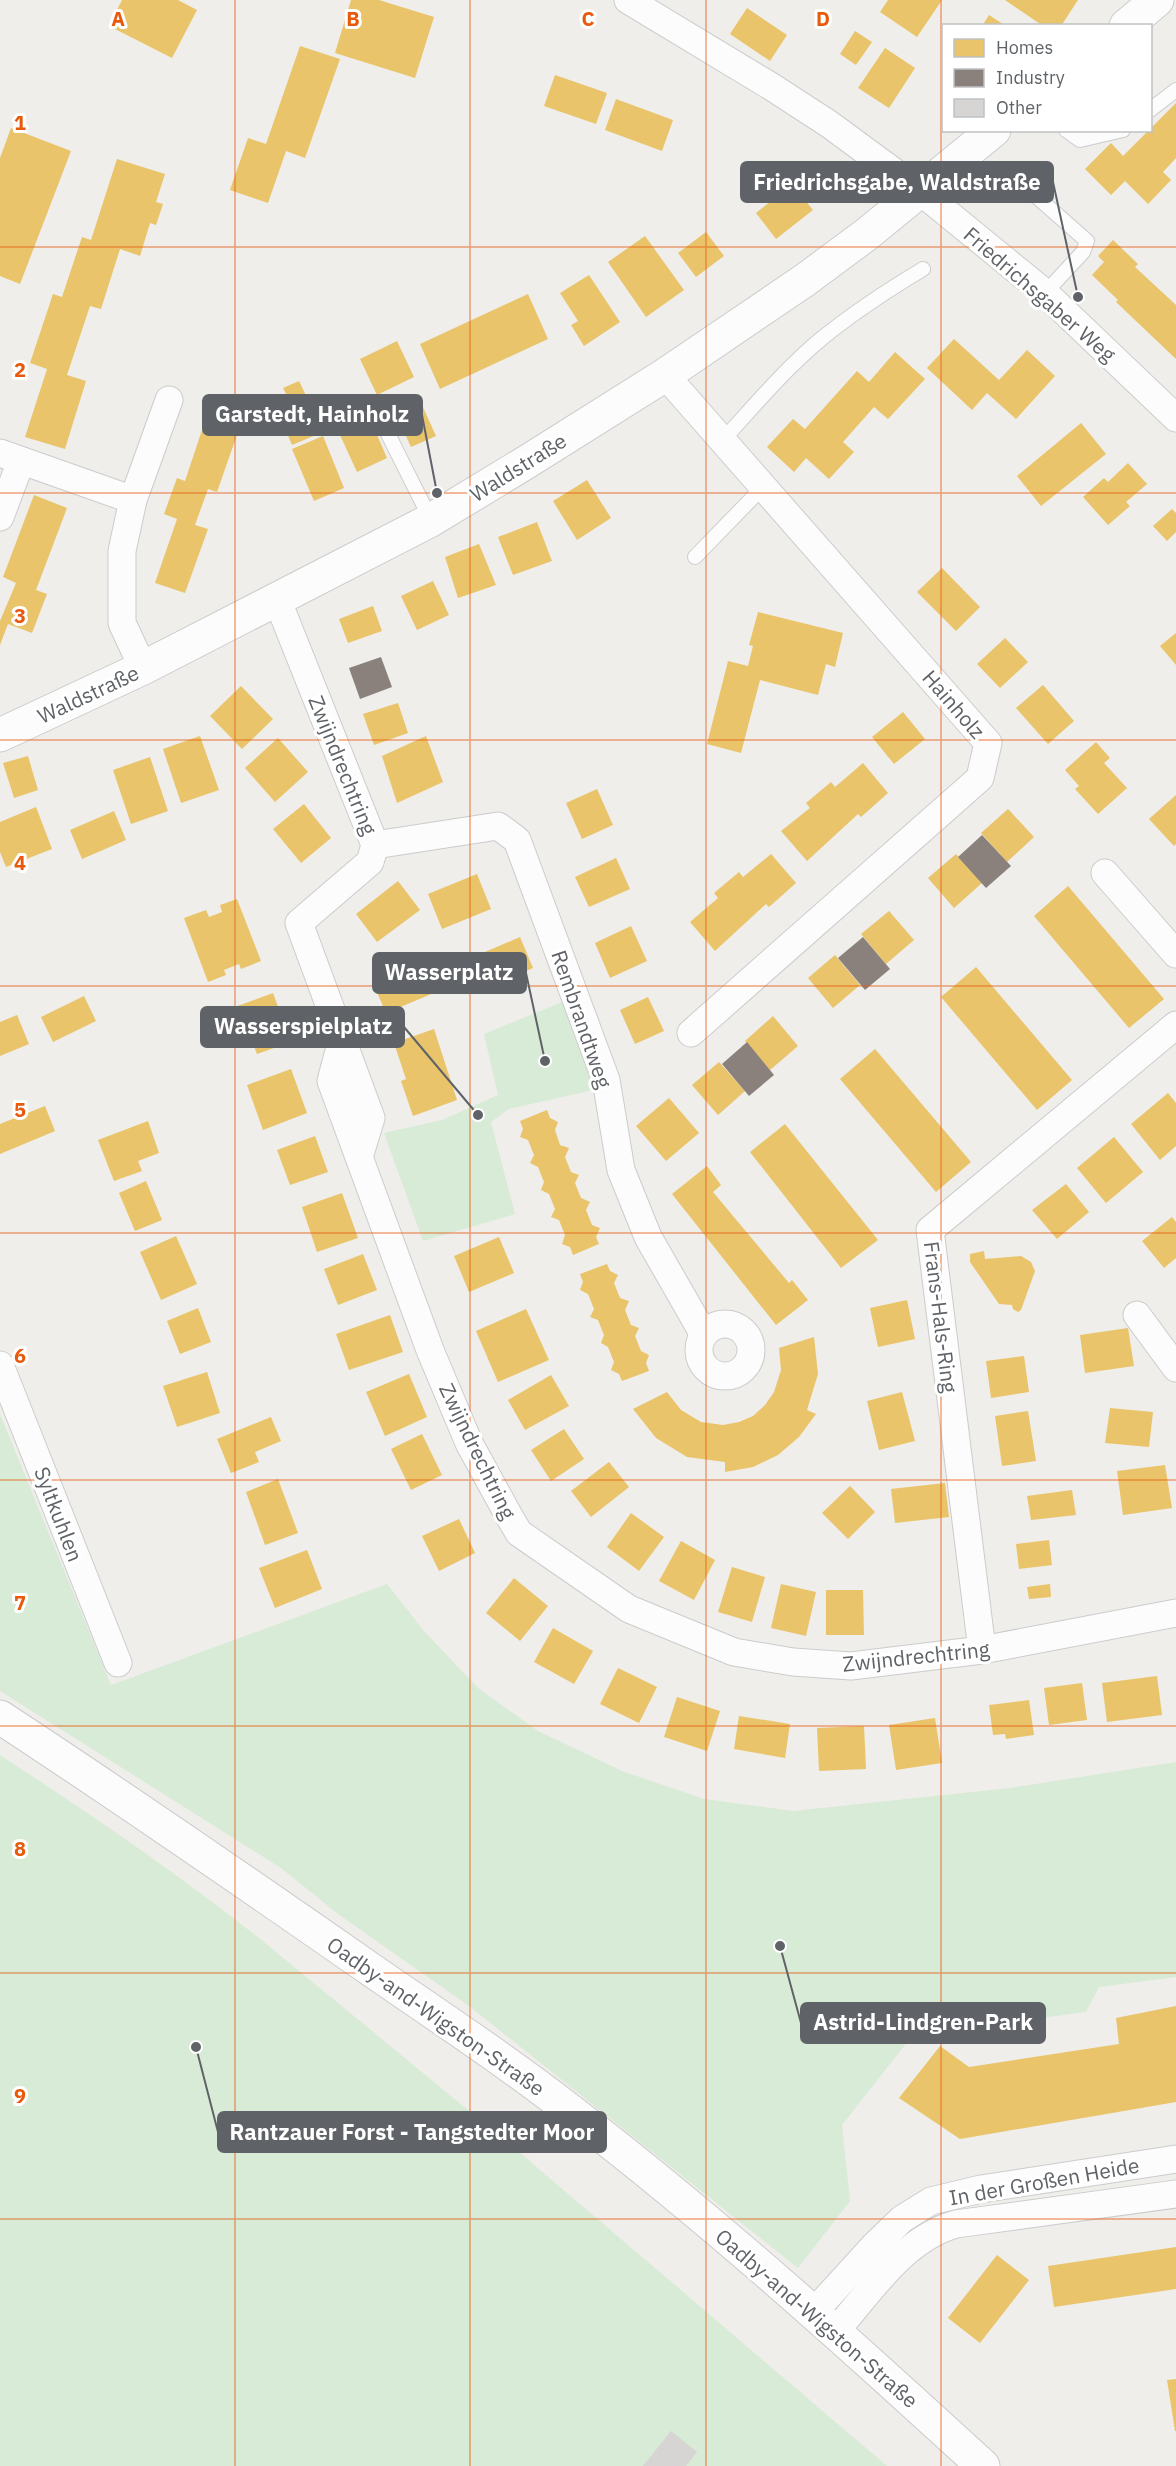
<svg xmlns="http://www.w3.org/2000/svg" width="1176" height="2466" font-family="'IBM Plex Sans',sans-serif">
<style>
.green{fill:#d8ebd6}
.homes{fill:#e9c46a}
.industry{fill:#8a817c}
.building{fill:#d6d5d3}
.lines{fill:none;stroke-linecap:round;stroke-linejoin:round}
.service-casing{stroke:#cbcccc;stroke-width:16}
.minor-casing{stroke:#cbcccc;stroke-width:29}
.tertiary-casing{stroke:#cbcccc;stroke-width:35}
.secondary-casing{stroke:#cacacb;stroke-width:35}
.service{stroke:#fdfcfc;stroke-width:14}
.minor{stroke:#fdfcfc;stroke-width:27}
.tertiary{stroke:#fdfcfc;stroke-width:33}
.secondary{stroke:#fdfcfc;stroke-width:33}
.grid{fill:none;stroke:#e8590c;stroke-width:1.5;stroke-opacity:0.55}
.labels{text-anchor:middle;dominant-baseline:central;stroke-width:6;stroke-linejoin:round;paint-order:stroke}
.street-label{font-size:21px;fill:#5f6368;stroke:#fff}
.grid-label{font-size:20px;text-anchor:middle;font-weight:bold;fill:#e8590c;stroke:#fff;stroke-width:6;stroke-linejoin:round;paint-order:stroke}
.leader{fill:none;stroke:#5f6368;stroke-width:2}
.callout-dot{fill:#5f6368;stroke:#fff;stroke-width:2}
.callout{fill:#5f6368;stroke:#5f6368;stroke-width:2}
.callout-label{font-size:22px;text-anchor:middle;font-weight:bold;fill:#fff}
</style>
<rect width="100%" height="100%" fill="#efeeea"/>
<!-- green -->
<g class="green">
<path d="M567,1000L598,1089L509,1109L491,1122L515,1214L423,1241L384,1133L442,1120L498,1095L484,1034Z"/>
<path d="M0,1414L111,1685L387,1584L424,1631L478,1688L538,1731L622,1771L704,1799L793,1811L1010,1788L1176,1762V1977L1099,1987L1086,2012L959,2029L927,2017L842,2125L850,2201L798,2268L469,2006L338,1914L281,1868L0,1691Z"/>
<path d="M0,1755C90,1814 180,1875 264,1942L519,2152L887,2466H0Z"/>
</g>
<!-- homes -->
<g class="homes">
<path d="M122,0H178L197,10L172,58L109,26Z"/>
<path d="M351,0H379L434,17L415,78L335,53Z"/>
<path d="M888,0H942L917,37L880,12Z"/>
<path d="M1005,0H1078L1061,26H1043Z"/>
<path d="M747,8L787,35L770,61L730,34Z"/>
<path d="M989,15L1006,26H982Z"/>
<path d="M855,31L872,42L856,65L840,54Z"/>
<path d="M300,46L340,59L305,158L286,151L268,203L230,190L248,138L266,144Z"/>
<path d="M885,48L915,68L889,108L858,88Z"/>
<path d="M555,75L607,93L596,124L544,106Z"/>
<path d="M616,99L673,120L662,151L605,130Z"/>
<path d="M1176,103V158L1163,172L1171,180L1148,204L1125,181L1111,195L1085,169L1111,143L1123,156Z"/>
<path d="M11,128L71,151L20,284L0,276V158Z"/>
<path d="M117,159L165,174L156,202L163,204L156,225L150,223L140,256L120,249L101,309L90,306L67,375L86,381L65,449L25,437L47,369L30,363L53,294L62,297L82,237L91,240Z"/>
<path d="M792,184L813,210L776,239L756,213Z"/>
<path d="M706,232L724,256L696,277L678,253Z"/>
<path d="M645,236L684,290L646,317L608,262Z"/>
<path d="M1113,240L1138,264L1135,267L1176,305V359L1116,302L1118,300L1092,275L1104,262L1098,256Z"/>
<path d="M589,275L620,322L584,346L571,325L578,321L560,293Z"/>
<path d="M528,294L548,339L440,389L420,344Z"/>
<path d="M954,339L999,380L1027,350L1055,376L1016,419L987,393L972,410L927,368Z"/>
<path d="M397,341L414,377L377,395L360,359Z"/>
<path d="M895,352L925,379L888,419L874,407L843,442L854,452L829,479L806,458L794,472L767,447L793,419L805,429L857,371L869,382Z"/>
<path d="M299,381L310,404L316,402L328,430L292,445L280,417L295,411L283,388Z"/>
<path d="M422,405L436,436L411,447L397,416Z"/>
<path d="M206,418L239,429L217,492L208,489L195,525L208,529L185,593L155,583L177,519L164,514L177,478L185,481Z"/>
<path d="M371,421L387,458L357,472L340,435Z"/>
<path d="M1081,423L1106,454L1041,506L1017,476Z"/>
<path d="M323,436L344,488L314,501L292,449Z"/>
<path d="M1128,463L1147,484L1126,502L1130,506L1108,525L1083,497L1104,478L1108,482Z"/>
<path d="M587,480L611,518L577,540L553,501Z"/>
<path d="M34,495L67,508L36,590L47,594L32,633L8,624L0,645V621L16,583L3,577Z"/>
<path d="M1172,509L1176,513V532L1167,541L1153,526Z"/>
<path d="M537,522L552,561L513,575L498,537Z"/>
<path d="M479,544L496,585L458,598L445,557Z"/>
<path d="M942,568L980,607L956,631L917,592Z"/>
<path d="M433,581L449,615L417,630L401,596Z"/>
<path d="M373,606L382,631L348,643L339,619Z"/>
<path d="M758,612L843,633L835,667L826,664L818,695L760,680L741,753L707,744L728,661L748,666L753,646L749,645Z"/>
<path d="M1176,633V665L1160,646Z"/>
<path d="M1005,638L1028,662L1000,688L977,664Z"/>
<path d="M1043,685L1074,721L1048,744L1016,708Z"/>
<path d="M241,686L273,719L242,749L210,716Z"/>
<path d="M398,703L408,733L374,745L363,714Z"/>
<path d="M903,712L925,739L894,764L872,737Z"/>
<path d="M200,736L219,790L181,803L163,749Z"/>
<path d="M426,736L443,782L397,803L382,756Z"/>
<path d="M278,738L308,772L275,802L245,768Z"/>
<path d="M1096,742L1110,758L1104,763L1127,788L1098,814L1075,789L1079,786L1065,770Z"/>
<path d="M28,756L38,790L14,798L3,763Z"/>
<path d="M150,757L168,811L131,824L113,770Z"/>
<path d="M863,763L888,793L861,817L858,814L807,861L781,831L810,808L806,803L831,782L835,787Z"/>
<path d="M597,789L613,825L582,839L566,803Z"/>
<path d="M1176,795V844L1174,846L1149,819Z"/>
<path d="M304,804L331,838L301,863L273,829Z"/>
<path d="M36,807L52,849L6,867L0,852V822Z"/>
<path d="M1008,809L1034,837L1007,862L981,833Z"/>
<path d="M114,811L126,840L82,859L70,830Z"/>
<path d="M771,854L796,883L769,907L766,904L715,951L690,922L718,898L714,893L739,872L743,877Z"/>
<path d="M956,854L982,883L954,908L928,878Z"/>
<path d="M616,858L630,889L589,907L575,877Z"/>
<path d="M477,874L491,909L442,929L428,894Z"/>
<path d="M398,881L420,910L377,942L356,914Z"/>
<path d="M1068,886L1164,999L1129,1028L1034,916Z"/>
<path d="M237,899L261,961L241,969L239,964L224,970L226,975L208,982L184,918L206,910L209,917L222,912L220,905Z"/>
<path d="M889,911L914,940L886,964L861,934Z"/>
<path d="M631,926L647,961L610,978L595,943Z"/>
<path d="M520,937L533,968L491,987L478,955Z"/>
<path d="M835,955L860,985L833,1008L808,978Z"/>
<path d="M428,957L441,990L386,1013L372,981Z"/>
<path d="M976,967L1072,1080L1037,1110L941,997Z"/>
<path d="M273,993L291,1042L257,1054L249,1033L234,1038L224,1011Z"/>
<path d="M84,996L96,1021L53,1042L41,1017Z"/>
<path d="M648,997L664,1031L635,1044L620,1010Z"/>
<path d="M17,1015L29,1044L0,1056V1022Z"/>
<path d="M773,1016L798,1046L770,1070L745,1041Z"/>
<path d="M434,1029L457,1100L413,1116L401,1081L406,1079L394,1043Z"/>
<path d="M875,1049L971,1162L936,1192L840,1079Z"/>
<path d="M719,1062L745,1091L718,1115L692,1085Z"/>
<path d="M291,1069L307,1113L263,1130L247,1085Z"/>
<path d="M1168,1093L1176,1103V1146L1160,1160L1131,1124Z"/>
<path d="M669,1098L699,1133L666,1161L636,1126Z"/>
<path d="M45,1106L55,1131L0,1154V1124Z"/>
<path d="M547,1110L550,1118L558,1122L555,1130L560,1145L569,1148L565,1157L571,1172L579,1175L575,1183L581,1198L590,1202L586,1210L592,1225L600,1228L596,1237L599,1244L573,1255L570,1247L562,1244L565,1235L559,1220L551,1217L555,1209L549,1194L541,1190L544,1182L538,1167L530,1163L534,1155L528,1140L520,1137L523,1129L520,1121Z"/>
<path d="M148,1121L159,1153L138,1161L142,1171L114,1181L98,1140Z"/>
<path d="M785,1124L878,1240L841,1268L750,1152Z"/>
<path d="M315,1136L328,1172L290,1185L277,1150Z"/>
<path d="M1114,1137L1143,1172L1106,1203L1077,1168Z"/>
<path d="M707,1166L721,1185L713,1192L789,1283L792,1280L808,1300L776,1325L672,1194Z"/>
<path d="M146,1181L162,1220L135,1231L119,1193Z"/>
<path d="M1066,1184L1089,1212L1057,1239L1032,1210Z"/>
<path d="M342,1193L358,1238L317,1252L302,1207Z"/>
<path d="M1172,1217L1176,1222V1258L1164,1268L1142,1241Z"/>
<path d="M176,1236L197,1284L161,1300L140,1252Z"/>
<path d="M499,1237L514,1273L469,1292L454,1256Z"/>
<path d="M984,1251L985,1259L1021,1256L1031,1262L1035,1271L1021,1310L1018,1312L1013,1309L1012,1305L999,1304L970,1262V1254Z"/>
<path d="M363,1254L377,1290L338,1305L324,1269Z"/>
<path d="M607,1264L610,1271L618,1275L614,1283L620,1298L629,1301L625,1310L631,1325L639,1328L635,1336L641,1351L649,1355L646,1363L649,1371L622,1381L619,1374L611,1370L614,1362L608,1347L601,1343L604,1335L598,1320L590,1317L594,1309L588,1294L580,1290L583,1282L580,1274Z"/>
<path d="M907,1300L915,1339L878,1347L870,1308Z"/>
<path d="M198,1308L211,1342L180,1354L167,1321Z"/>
<path d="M526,1309L549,1360L498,1382L476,1331Z"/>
<path d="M390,1315L403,1352L349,1370L336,1334Z"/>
<path d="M1128,1328L1134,1366L1085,1373L1080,1335Z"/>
<path d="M814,1337L818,1374L807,1410L816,1414L799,1437L778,1455L753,1467L725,1472V1462L687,1457L656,1438L633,1409L667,1392L681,1410L701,1422L723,1425L739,1422L753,1416L765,1405L774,1392L781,1370L779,1348Z"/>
<path d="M1024,1356L1029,1392L991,1398L986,1361Z"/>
<path d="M207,1372L220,1413L177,1427L163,1386Z"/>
<path d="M409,1374L427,1417L385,1436L366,1392Z"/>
<path d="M551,1375L569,1406L525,1430L508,1400Z"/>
<path d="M902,1392L915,1441L879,1450L867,1401Z"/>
<path d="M1110,1408L1153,1412L1149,1447L1105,1443Z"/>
<path d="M1028,1411L1036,1461L1002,1466L995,1416Z"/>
<path d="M271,1417L281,1441L255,1452L259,1462L231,1473L217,1439Z"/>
<path d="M564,1429L584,1459L551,1481L531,1450Z"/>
<path d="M422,1434L442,1475L411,1490L391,1449Z"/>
<path d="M609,1462L629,1487L591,1517L571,1491Z"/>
<path d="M1165,1465L1172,1508L1123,1515L1117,1471Z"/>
<path d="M278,1479L298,1533L265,1545L246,1492Z"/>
<path d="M945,1483L949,1517L895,1523L891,1489Z"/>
<path d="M850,1486L875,1512L848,1539L822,1513Z"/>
<path d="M1072,1490L1076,1515L1031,1520L1027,1496Z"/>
<path d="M631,1513L664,1537L639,1571L607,1547Z"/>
<path d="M459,1519L475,1553L439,1571L422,1536Z"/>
<path d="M1049,1540L1052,1565L1019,1569L1016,1544Z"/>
<path d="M681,1541L715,1560L694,1600L659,1581Z"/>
<path d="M307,1550L322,1589L275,1608L259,1568Z"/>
<path d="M732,1567L765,1577L752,1622L718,1612Z"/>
<path d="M514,1578L548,1606L520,1641L486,1613Z"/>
<path d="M781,1584L816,1592L806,1636L771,1628Z"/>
<path d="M1050,1584L1051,1597L1029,1599L1027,1587Z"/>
<path d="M826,1590H863L864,1635H826Z"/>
<path d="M553,1628L593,1651L574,1684L534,1662Z"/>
<path d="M618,1668L657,1687L639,1723L600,1704Z"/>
<path d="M1157,1676L1162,1715L1107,1722L1102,1683Z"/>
<path d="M1082,1683L1087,1720L1049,1725L1044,1688Z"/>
<path d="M677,1697L720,1711L707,1751L664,1737Z"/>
<path d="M1029,1700L1034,1735L1006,1739L1005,1734L993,1735L989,1705Z"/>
<path d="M739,1716L790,1724L785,1758L734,1749Z"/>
<path d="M935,1718L942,1763L896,1770L889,1725Z"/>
<path d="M864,1726L866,1769L819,1771L817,1728Z"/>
<path d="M1176,2006V2102L960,2139L899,2098L940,2046L969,2067L1119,2044L1116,2018Z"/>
<path d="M1176,2247V2289L1054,2307L1048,2266Z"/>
<path d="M997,2255L1029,2280L980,2343L948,2318Z"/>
<path d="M1176,2379V2431H1175L1167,2380Z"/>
</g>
<!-- industry -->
<g class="industry">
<path d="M381,657L392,687L360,699L349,668Z"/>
<path d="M982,835L1011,866L986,888L958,857Z"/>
<path d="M863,937L890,969L865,990L838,958Z"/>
<path d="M747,1042L774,1075L749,1096L722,1064Z"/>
</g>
<!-- building -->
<path class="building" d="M671,2431L697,2452L686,2466H643Z"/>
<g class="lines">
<!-- service casing -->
<g class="service-casing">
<g id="service">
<path d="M1150,110L1176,90"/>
<path d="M1066,130L1080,140L1123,130"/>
<path d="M1029,190L1087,241L1083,252L1045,293"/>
<path d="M374,406L431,520"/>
<path d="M722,441C754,406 785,369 821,339C853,313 888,290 923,269"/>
<path d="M695,557L763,487"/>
</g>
</g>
<!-- minor casing -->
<g class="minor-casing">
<g id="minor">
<path d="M628,0L772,87L829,124L920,191L1045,293L1176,418"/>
<path d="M665,375L988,743L980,778L691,1033"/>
<path d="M0,453L133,500"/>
<path d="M0,517L21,461"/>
<path d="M277,599L375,845L370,862L299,923L371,1118L359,1157"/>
<path d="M143,668L122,623V551L133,500L169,400"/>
<path d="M375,845L498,826L517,840L606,1080L621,1170L648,1237L703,1333"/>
<path d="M1105,873L1176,954"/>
<path d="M342,1040L331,1081L430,1350L469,1443L509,1516L519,1533L629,1609L734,1652L793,1662L851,1666L982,1650L1176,1613"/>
<path d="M1137,1315L1176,1368"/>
<circle cx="725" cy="1350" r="26"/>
<path d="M0,1365L118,1663"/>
<path d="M982,1650L930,1230L1176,1025"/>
<path d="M813,2313L874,2246L902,2219L931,2201L981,2189L1176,2159"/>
<path d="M835,2332C870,2292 903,2239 956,2224L1176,2194"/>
</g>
</g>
<!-- tertiary casing -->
<g class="tertiary-casing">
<g id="tertiary">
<path d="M1126,26L1157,0"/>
<path d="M0,735L143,668L431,520L525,463L665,375L805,280L867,234L994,130"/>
</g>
</g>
<!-- secondary casing -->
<g class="secondary-casing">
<path id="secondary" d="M0,1717C125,1799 248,1884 370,1969C438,2016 508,2062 573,2113C716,2223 850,2344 983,2466"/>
</g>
<!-- service -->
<use href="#service" class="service"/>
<!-- minor -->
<use href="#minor" class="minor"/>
<!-- tertiary -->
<use href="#tertiary" class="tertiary"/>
<!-- secondary -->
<use href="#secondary" class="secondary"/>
</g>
<!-- grid -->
<path class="grid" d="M235,0V2466M470,0V2466M706,0V2466M941,0V2466M0,247H1176M0,493H1176M0,740H1176M0,986H1176M0,1233H1176M0,1480H1176M0,1726H1176M0,1973H1176M0,2219H1176"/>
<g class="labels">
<!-- street labels -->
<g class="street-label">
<text transform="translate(1040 294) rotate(41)">Friedrichsgaber Weg</text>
<text transform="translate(518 467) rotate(-32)">Waldstraße</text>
<text transform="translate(88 694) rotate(-25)">Waldstraße</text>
<text transform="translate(954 704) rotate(49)">Hainholz</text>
<text transform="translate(343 765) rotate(68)">Zwijndrechtring</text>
<text transform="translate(582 1019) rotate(71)">Rembrandtweg</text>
<text transform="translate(941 1317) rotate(83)">Frans-Hals-Ring</text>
<text transform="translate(478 1451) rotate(64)">Zwijndrechtring</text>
<text transform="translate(59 1514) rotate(69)">Syltkuhlen</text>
<text transform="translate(916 1656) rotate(-6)">Zwijndrechtring</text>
<text transform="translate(436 2016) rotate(35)">Oadby-and-Wigston-Straße</text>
<text transform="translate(1044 2181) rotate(-10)">In der Großen Heide</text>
<text transform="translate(817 2318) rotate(41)">Oadby-and-Wigston-Straße</text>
</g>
</g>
<g class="grid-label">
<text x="118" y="26">A</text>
<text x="353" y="26">B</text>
<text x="588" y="26">C</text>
<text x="823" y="26">D</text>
<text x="20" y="130">1</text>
<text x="20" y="377">2</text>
<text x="20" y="623">3</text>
<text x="20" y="870">4</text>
<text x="20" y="1117">5</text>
<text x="20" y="1363">6</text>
<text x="20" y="1610">7</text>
<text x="20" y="1856">8</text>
<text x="20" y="2103">9</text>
</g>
<!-- callouts -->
<path class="leader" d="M1078 297L1053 182M437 493L422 415M545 1061L526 973M478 1115L404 1027M780 1946L801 2023M196 2047L218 2132"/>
<g class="callout-dot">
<circle cx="1078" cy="297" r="6"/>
<circle cx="437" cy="493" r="6"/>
<circle cx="545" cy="1061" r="6"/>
<circle cx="478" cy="1115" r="6"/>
<circle cx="780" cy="1946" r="6"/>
<circle cx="196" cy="2047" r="6"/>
</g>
<g class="callout">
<rect x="741" y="162" width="312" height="40" rx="6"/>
<rect x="203" y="395" width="219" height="40" rx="6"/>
<rect x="373" y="953" width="153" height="40" rx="6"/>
<rect x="201" y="1007" width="203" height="40" rx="6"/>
<rect x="801" y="2003" width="244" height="40" rx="6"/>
<rect x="218" y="2112" width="388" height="40" rx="6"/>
</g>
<g class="callout-label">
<text x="897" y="190">Friedrichsgabe, Waldstraße</text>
<text x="312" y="422">Garstedt, Hainholz</text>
<text x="449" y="980">Wasserplatz</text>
<text x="303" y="1034">Wasserspielplatz</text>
<text x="923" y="2030">Astrid-Lindgren-Park</text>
<text x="412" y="2140">Rantzauer Forst - Tangstedter Moor</text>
</g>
<!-- legend -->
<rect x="942" y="24" width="210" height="108" fill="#ffffff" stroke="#bfc1c3" stroke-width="1.5"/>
<rect x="954" y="39" width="30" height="18" fill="#e9c46a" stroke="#bfc1c3" stroke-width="1.5"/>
<text x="996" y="54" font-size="18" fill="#5f6368">Homes</text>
<rect x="954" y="69" width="30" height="18" fill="#8a817c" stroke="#bfc1c3" stroke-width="1.5"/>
<text x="996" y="84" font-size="18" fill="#5f6368">Industry</text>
<rect x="954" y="99" width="30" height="18" fill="#d6d5d3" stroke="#bfc1c3" stroke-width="1.5"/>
<text x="996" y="114" font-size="18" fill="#5f6368">Other</text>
</svg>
